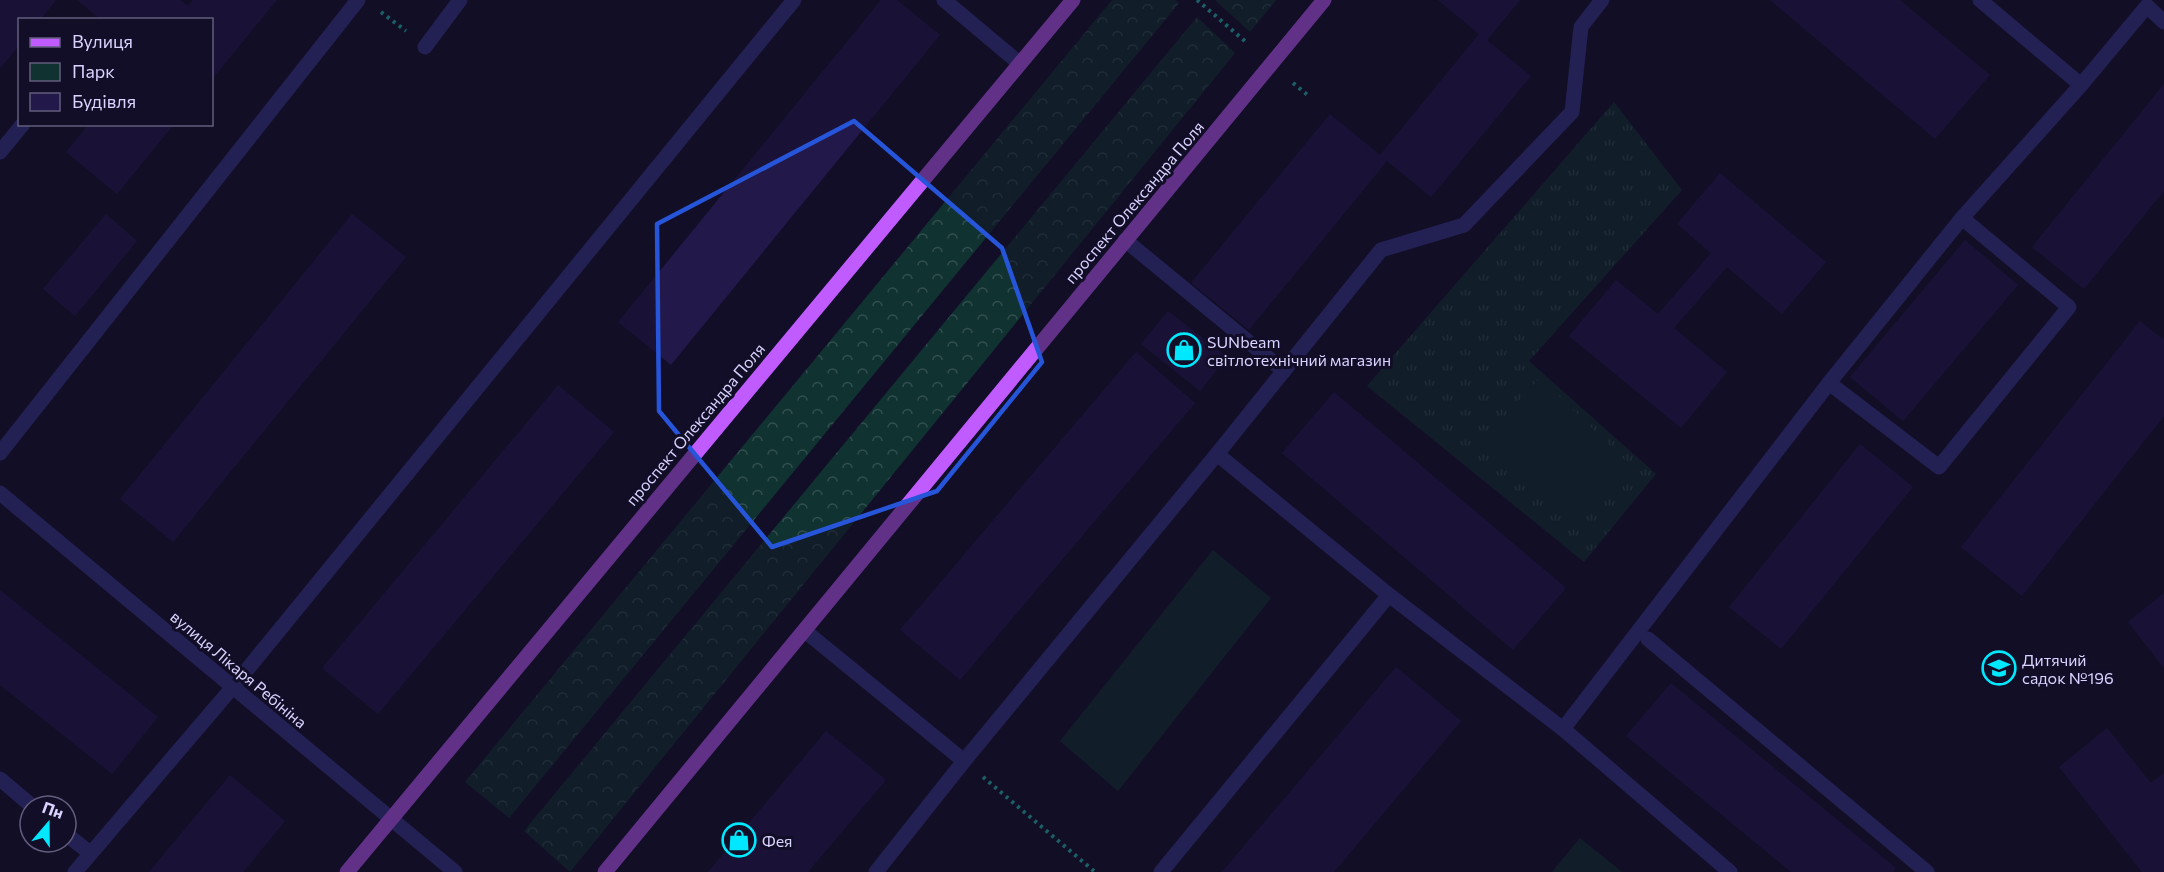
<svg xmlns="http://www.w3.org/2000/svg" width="2164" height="872" font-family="Commissioner,sans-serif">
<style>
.grass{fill:url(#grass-tufts)}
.forest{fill:url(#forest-crowns)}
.green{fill:#103230}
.building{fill:#22184a}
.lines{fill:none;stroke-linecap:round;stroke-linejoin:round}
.path{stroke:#27c0b5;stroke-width:4;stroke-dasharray:3 4.5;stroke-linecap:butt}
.minor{stroke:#383689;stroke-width:15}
.major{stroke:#c05bff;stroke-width:15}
.marked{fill:none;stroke:#2655da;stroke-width:4.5;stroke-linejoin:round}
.labels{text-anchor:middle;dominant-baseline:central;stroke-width:6;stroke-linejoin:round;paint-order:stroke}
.street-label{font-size:16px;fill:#d9d4ff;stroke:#120e27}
.poi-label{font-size:16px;fill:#d9d4ff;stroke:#120e27;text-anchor:start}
</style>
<defs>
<pattern id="grass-tufts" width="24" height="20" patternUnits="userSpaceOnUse" patternTransform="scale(1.5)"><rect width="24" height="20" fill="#103230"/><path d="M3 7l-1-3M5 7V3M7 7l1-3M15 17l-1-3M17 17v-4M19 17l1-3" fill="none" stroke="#324f4f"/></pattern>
<pattern id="forest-crowns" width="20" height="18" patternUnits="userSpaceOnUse" patternTransform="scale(1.5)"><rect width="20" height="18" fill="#103230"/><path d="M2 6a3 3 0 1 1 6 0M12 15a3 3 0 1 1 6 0" fill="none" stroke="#324f4f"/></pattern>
</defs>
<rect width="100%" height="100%" fill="#120e27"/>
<!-- grass -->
<path class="grass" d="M1614,102L1682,190L1529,361L1656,474L1584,562L1367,386Z"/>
<!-- forest -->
<g class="forest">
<path d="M1112,0H1175L1179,3L509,818L465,782Z"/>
<path d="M1215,0H1276L1250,32Z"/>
<path d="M1197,17L1235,53L570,872L524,831Z"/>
</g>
<!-- green -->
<g class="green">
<path d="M1540,378L1627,462L1574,517L1484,438Z"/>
<path d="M1213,550L1271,598L1118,791L1060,741Z"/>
<path d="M1580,838L1622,872H1552Z"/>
</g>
<!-- building -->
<g class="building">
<path d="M0,0H56L40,20H20V45L0,68Z"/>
<path d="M77,0H180L188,6L193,0H277L212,79V20H101Z"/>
<path d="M881,0H897L940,35L671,365L618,322Z"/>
<path d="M1438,0H1520L1487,40L1531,76L1431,197L1387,161L1249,330L1191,283L1330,114L1380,155L1479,34Z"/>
<path d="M1770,0H1900L1990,75L1935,139Z"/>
<path d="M2164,84V191L2084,289L2032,247Z"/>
<path d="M89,124H174L117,194L66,152Z"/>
<path d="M1720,173L1826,262L1782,314L1727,267L1674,328L1727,372L1681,428L1569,336L1616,280L1658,314L1711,253L1677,224Z"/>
<path d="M106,214L137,241L75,316L43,289Z"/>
<path d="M352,214L406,257L173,542L120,499Z"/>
<path d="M1965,240L2018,285L1903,421L1850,377Z"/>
<path d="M1168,311L1227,357L1200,391L1141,344Z"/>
<path d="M2140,321L2164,340V416L2022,596L1961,547Z"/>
<path d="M1136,352L1195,403L960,680L900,630Z"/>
<path d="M558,385L614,432L378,714L322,668Z"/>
<path d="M1334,392L1566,588L1513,650L1282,453Z"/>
<path d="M1860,444L1913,487L1781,649L1729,607Z"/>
<path d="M0,590L158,717L112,774L0,685Z"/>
<path d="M2164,593V668L2128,622Z"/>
<path d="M1396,667L1461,721L1334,872H1222Z"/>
<path d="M1671,683L1896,868L1893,872H1791L1626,736Z"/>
<path d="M2107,728L2151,783L2164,773V872H2142L2059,767Z"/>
<path d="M826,731L886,780L851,821L808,872H708Z"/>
<path d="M230,775L285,821L243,872H149Z"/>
</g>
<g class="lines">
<!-- path -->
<g class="path">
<path d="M1197,0L1246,42"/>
<path d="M381,12L406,31"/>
<path d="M1293,83L1310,97"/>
<path d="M983,777L1095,872"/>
</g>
<!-- minor -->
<g class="minor">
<path d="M944,0L1019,63"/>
<path d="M1980,0L2081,85L2147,6L2164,22"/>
<path d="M425,47L460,0"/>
<path d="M0,152L23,124"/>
<path d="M1125,240L1284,371"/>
<path d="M1829,383L1939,467L2069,307L1962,218"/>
<path d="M0,453L358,0"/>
<path d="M1217,454L1389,595"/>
<path d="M0,493L455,872"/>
<path d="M805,631L964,761L876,872"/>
<path d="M1648,639L1927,872"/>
<path d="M1563,729L1730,872"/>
<path d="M964,761L1217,454L1381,250L1464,225L1572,112L1581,27L1602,0"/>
<path d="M0,779L32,806"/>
<path d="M66,834L90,853"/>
<path d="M75,872L232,688L794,0"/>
<path d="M1161,872L1389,595L1563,729L1829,383L1962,218L2081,85"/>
</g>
<!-- major -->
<g class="major">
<path d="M347,872L1073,0"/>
<path d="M605,872L1324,0"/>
</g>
</g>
<!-- marked area -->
<path d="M0 0H2164V872H0ZM854,121L1002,248L1042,362L937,491L772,547L659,411L657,224Z" fill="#120e27" fill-opacity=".55" fill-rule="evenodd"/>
<path class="marked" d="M854,121L1002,248L1042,362L937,491L772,547L659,411L657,224Z"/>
<!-- icons -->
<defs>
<g id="shop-ring" transform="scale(1.725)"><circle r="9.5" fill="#120e27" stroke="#00e8ff" stroke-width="1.5"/><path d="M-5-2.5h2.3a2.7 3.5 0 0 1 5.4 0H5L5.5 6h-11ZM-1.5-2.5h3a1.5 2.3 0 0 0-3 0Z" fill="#00e8ff"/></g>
<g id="school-ring" transform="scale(1.725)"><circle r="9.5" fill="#120e27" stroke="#00e8ff" stroke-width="1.5"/><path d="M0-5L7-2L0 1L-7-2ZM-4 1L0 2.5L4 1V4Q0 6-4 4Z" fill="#00e8ff"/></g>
</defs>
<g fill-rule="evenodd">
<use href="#shop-ring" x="1184" y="350"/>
<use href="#school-ring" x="1999" y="668"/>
<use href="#shop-ring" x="739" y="840"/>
</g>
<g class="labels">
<!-- street labels -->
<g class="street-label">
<text transform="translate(1134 202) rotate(-50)">проспект Олександра Поля</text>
<text transform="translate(695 424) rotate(-50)">проспект Олександра Поля</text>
<text transform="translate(239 669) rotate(40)">вулиця Лікаря Ребініна</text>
</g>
<!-- poi labels -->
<g class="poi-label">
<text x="1207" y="341">SUNbeam<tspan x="1207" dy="18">світлотехнічний магазин</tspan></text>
<text x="2022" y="659">Дитячий<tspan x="2022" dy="18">садок №196</tspan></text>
<text x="762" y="840">Фея</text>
</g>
</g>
<!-- legend -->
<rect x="18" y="18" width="195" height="108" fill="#120e27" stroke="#625d7d" stroke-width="1.5"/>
<rect x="30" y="38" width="30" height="9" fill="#c05bff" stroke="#625d7d" stroke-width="1.5"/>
<text x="72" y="48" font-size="18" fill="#d9d4ff">Вулиця</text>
<rect x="30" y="63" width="30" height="18" fill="#103230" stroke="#625d7d" stroke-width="1.5"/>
<text x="72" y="78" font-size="18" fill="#d9d4ff">Парк</text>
<rect x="30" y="93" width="30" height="18" fill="#22184a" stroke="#625d7d" stroke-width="1.5"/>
<text x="72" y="108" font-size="18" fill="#d9d4ff">Будівля</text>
<!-- north arrow -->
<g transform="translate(48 824) rotate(20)"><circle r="28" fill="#120e27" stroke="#625d7d" stroke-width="1.5"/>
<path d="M0-4.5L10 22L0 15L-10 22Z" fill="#00e8ff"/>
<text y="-9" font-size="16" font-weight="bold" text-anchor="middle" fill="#d9d4ff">Пн</text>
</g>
</svg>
